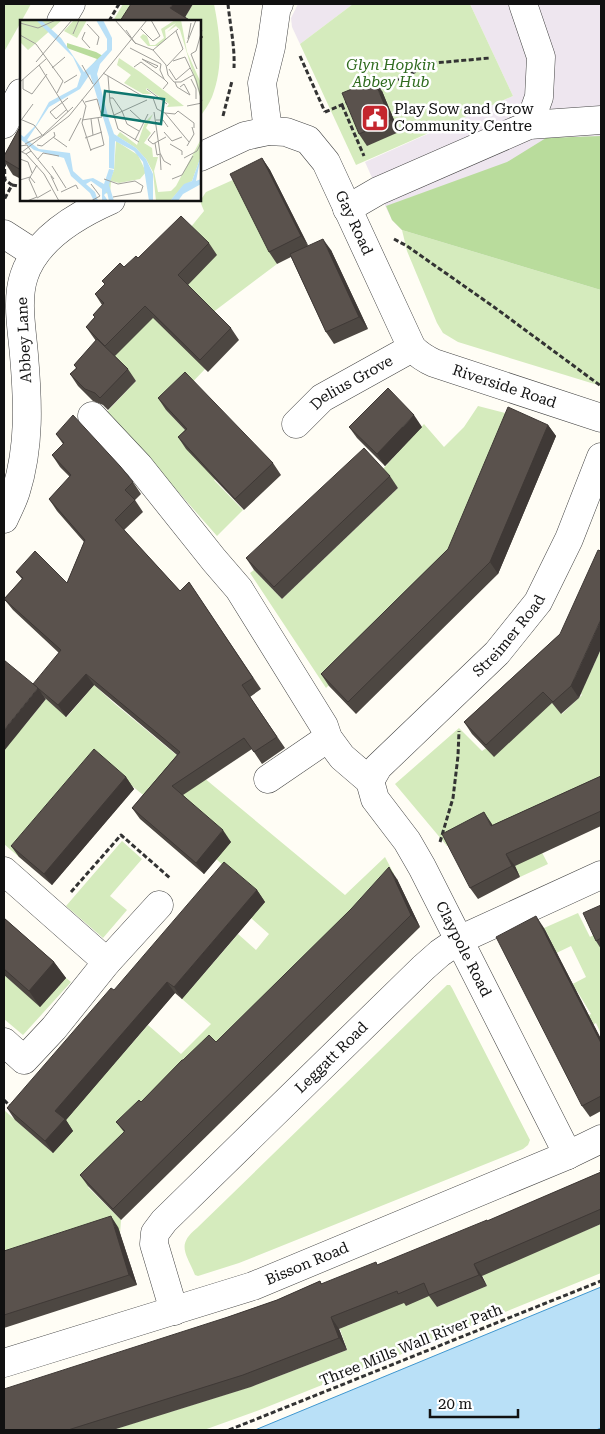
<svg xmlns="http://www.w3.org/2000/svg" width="605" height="1434" font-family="'Roboto Serif',serif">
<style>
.industrial{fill:#eee6ef}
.green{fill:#d5ebbd}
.forest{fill:#b9dc9c}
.water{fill:#b9e0f7;stroke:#3f96cf}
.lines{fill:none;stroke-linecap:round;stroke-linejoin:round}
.minor-casing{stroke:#444;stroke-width:29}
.path{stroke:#333;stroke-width:3;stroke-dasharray:5 2.5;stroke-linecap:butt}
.minor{stroke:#fff;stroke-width:28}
.wall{fill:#4d4742}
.shaded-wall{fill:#3f3936}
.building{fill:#5a524d;stroke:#3f3936}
.labels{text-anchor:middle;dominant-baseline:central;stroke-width:5;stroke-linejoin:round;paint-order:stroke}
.park-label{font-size:15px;font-style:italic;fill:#2f6b1f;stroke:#fff}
.poi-label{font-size:15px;fill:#111;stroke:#fff;text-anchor:start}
.street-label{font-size:15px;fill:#111;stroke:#fff}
.inset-road{fill:none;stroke:#a09f9a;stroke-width:1}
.view{fill:#0f766e;fill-opacity:0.15;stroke:#0f766e;stroke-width:2.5}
.inset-edge{fill:none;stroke:#111;stroke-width:2.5}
</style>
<rect width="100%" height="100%" fill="#fffdf5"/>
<!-- industrial -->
<g class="industrial">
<path d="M298,4H353L300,44L292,27L291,18Z"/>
<path d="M470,4H601V290L402,230L392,220L378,191L365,162L513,96Z"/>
</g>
<!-- green -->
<g class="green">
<path d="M4,4H31L4,52Z"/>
<path d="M123,4H142L155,21H113Z"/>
<path d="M193,4H214C220,34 224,67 212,97C209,104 204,111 200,117V21H183Z"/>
<path d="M353,4H470L513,96L356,165L300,44Z"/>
<path d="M235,179L277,264L212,313L205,369L166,410L224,471L214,480L243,510L217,536L130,437L103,416L136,381L112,357L190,228L204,211L200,201L206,192Z"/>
<path d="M402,230L601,290V386L458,342L443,333L437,323L407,251Z"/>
<path d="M478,406L517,416L465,552L326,688L250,573L254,570L282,599L398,488L382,470L424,424L444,447L464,427Z"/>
<path d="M601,649V791L537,843L548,864L520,877L514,864L450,845L447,846L395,784L459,728L482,751L552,703L562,714L582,695L558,669L591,671Z"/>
<path d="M94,685L115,704L345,895L385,857L394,874L88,1187L121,1220L120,1234L4,1275V1110L53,1153L63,1122L148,1025L181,1054L211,1024L182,999L238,934L256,950L269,934L251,918L265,902L216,859L231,842L154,804L102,761L19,857L4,844V746L26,724L46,699L67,717Z"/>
<path d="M122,841L142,859L110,896L127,910L103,938L66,906Z"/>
<path d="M578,913L590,937L595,934L601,946V1034L596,1023L585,1029L580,1019L591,1014L577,991L567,996L563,989L586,977L571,946L546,958L551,941L544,928Z"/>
<path d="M4,975L40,1006L66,978L71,982L23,1035L4,1019Z"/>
<path d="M447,985H450L452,988L530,1140L528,1145L523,1149L239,1263L198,1276L195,1275C186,1253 176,1245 197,1228Z"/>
<path d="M601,1224V1273L360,1371H357L262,1409L204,1430H113L162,1414V1388L170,1412L250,1387L347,1350L339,1326H347L397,1305L389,1286L432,1295L437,1307L487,1286L482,1274Z"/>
</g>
<!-- forest -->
<path class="forest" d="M601,136V290L402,230L392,220L386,206L507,162L546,138Z"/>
<!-- water -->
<path class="water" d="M601,1287V1428L596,1430H255Z"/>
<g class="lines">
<!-- minor casing -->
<g class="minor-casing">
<g id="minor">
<path d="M523,4L541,57L539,97L529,125"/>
<path d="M61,21L71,4"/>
<path d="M4,124L21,93"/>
<path d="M268,131L262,83L271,47L277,5L279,4"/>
<path id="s1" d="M200,157L245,136L268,131L286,132L308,140L326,162L412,348C419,355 425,359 434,363L601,418"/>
<path d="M347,209L378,191L529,125L601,120"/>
<path d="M4,234L35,254"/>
<path id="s2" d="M92,416L139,466L214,560L239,589L324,726L328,738L342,757L370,781L375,799L407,841L422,867L568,1155"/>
<path id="s3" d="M296,424L322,398L412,348"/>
<path d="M4,519C8,510 13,501 16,491C30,446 28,402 24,355C22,330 16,300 24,276C36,239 77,215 111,200"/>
<path d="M268,779L328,738"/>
<path id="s4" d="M370,781L378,767L497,653L538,602L569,539L601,457"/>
<path d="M4,871L107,962"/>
<path d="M4,1042L24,1060L54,1028L107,962L159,905"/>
<path id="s5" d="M174,1311L154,1244L155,1233L164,1221L423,968L440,953L459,940L601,875"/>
<path id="s6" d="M4,1363L253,1286L568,1155L601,1139"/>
</g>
</g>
<!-- path -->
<g class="path">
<path d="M228,4C230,25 235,46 234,68"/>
<path d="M109,21L119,4"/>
<path d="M300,56L325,112"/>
<path d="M377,89L434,63L490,58"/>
<path d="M342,105L364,156"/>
<path d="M325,112L348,102"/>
<path d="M223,116L232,81"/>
<path d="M4,154L5,180L12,185L4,200"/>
<path d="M12,185L18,186"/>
<path d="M394,239L407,246L494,307L601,386"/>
<path d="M440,842L453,798L458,756L459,731"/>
<path d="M71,892L121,835L170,878"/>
<path d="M4,1100L10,1106L11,1105"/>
<path d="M229,1430L601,1281"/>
</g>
<!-- minor -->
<use href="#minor" class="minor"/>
</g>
<!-- wall -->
<g class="wall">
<path d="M382,91L399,132L367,146L359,134Z"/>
<path d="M21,125V179L13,175L4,161V156Z"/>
<path d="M262,158L270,170L308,246L331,250L368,329L334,344L326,332L291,257L277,264L269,252Z"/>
<path d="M209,243L217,255L188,285L231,328L239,340L208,372L153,318L115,356L128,369L136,381L108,410L103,405L93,401L78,386L70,374L76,368L74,365L96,341L86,327L95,317L93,315L102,305L95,294L105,284L102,281L124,267L138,258Z"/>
<path d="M158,398L273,463L281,475L244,510L186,449L178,437L185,430L166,410Z"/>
<path d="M548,425L556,436L498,574L356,714L329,686L321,674L448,549Z"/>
<path d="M349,427H422L385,466L357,438Z"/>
<path d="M56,434L133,482L141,494L135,500L143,512L124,530L180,591L189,582L261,689L250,697L285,748L262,764L252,749L183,795L231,842L204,874L140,819L132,808L177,755L94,685L66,717L46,699L34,685L59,653L13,610L4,599L22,579L16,572L67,583L84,542L57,511L49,499L70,477L60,467L52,455L63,444Z"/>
<path d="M390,476L398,488L282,599L254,570L246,558Z"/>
<path d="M560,634L579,698L561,714L552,703L494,757L472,734L464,722Z"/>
<path d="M601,776V826L515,866L520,877L478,899L470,888L493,825Z"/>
<path d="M126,777L134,789L52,885L19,857L11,846Z"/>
<path d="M397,879L420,927L121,1220L88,1186L80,1175L124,1132L116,1122L141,1102L183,1060L216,1042Z"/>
<path d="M257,890L265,902L182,999L175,993L66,1120L73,1131L53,1153L15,1120L7,1108L114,990Z"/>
<path d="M601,905V949L596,941Z"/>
<path d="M4,918L54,962L66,978L40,1007L4,975Z"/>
<path d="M544,928L601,1039V1111L590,1117L582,1106Z"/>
<path d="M601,1169V1224L482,1276L487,1286L437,1307L429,1296L406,1306L404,1303L339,1329L347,1350L251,1387L113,1430H4L228,1317L277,1300L320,1281L322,1284L378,1265L488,1221L601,1172Z"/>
<path d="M118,1227L137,1285L4,1328V1251Z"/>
</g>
<!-- shaded-wall -->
<g class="shaded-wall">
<path d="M173,4H193L183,21L170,8Z"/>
<path d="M200,33L203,37L200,41Z"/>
<path d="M374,80L382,91L399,132L391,120Z"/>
<path d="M262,158L270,170L309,247L301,236Z"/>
<path d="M323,239L331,250L368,329L359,317Z"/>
<path d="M414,415L422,427L385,466L377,454Z"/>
<path d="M548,425L556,436L498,574L490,562Z"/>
<path d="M601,619V649L579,698L571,686Z"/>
<path d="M86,674L94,685L66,717L58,705Z"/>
<path d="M38,688L46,699L4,751V730Z"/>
<path d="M126,777L134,789L52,885L44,874Z"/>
<path d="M484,812L492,824L499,838L491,826Z"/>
<path d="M223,830L231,842L204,874L196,863Z"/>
<path d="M506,854L515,866L520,877L512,866Z"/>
<path d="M389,867L397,879L420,927L411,915Z"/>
<path d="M257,890L265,902L182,999L174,987Z"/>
<path d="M536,916L544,928L601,1039V1043Z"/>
<path d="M54,962L66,978L40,1007L29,991Z"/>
<path d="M167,982L175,993L66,1120L73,1131L53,1153L45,1141L55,1111Z"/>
<path d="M111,1216L118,1227L137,1285L129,1275Z"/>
<path d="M474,1264L482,1276L487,1286L479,1275Z"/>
<path d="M331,1317L339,1329L347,1350L339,1338Z"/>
</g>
<!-- building -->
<g class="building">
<path d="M131,4H173L170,8L191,21H120Z"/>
<path d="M374,80L391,120L359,134L342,93Z"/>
<path d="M21,125V170L4,160V156Z"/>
<path d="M262,158L301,236L269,252L230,174Z"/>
<path d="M181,216L209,243L178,275L231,328L200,360L145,306L105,346L86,327L95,317L93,315L104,303L95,294L105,284L102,281L120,263L124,267L136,256L138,258Z"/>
<path d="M323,239L359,317L326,332L290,254Z"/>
<path d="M97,339L128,369L100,398L95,393L85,389L70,374L77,368L74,365Z"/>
<path d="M185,372L273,463L235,499L178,437L187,429L158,398Z"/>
<path d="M388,388L414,415L377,454L349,427Z"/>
<path d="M508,407L548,425L490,562L348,702L321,674L448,549Z"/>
<path d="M73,415L120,466L133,482L125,490L135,500L115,520L180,591L189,582L253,678L242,685L277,737L254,752L244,738L172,786L223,830L196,863L132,808L180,752L86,674L58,705L33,684L61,650L4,599L23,578L16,572L35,551L67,583L85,540L49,499L71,475L52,455L64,443L56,434Z"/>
<path d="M364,448L390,476L274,587L246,558Z"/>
<path d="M598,550L601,551V619L571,686L553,702L543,692L486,745L464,722L560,634Z"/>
<path d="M4,660L38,688L4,730Z"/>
<path d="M94,749L126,777L44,874L11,846Z"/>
<path d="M601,776V811L506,854L512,866L470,888L442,834L484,812L491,826Z"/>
<path d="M224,862L257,890L174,987L167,982L55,1111L65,1119L45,1141L7,1108L111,988L114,990Z"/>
<path d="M389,867L411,915L113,1209L80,1175L125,1131L116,1122L139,1100L141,1102L182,1060H183L209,1035L216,1042L351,909Z"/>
<path d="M601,905V938L596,941L583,913Z"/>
<path d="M536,916L601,1043V1096L582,1106L496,937Z"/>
<path d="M4,918L54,962L29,991L4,969Z"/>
<path d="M601,1169V1209L474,1264L479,1275L429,1295L424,1283L398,1294L397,1291L331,1317L339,1338L243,1375L68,1430H4V1389L228,1317L277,1300L320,1281L321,1284L376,1262L377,1265L487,1220V1221L601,1172L600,1170Z"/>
<path d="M111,1216L129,1275L4,1315V1251Z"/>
</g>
<!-- icons -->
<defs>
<g id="civic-square" transform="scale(1.4375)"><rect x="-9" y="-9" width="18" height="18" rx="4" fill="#c4262e" stroke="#fff"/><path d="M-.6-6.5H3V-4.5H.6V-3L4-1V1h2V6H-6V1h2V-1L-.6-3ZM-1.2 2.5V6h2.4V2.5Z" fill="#fff"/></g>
</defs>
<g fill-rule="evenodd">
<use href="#civic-square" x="375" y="118"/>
</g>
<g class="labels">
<!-- park labels -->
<g class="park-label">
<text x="391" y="65">Glyn Hopkin<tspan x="391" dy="17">Abbey Hub</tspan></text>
</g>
<!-- poi labels -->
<g class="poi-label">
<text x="394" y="109">Play Sow and Grow<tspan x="394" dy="17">Community Centre</tspan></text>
</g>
<!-- street labels -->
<g class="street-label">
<text stroke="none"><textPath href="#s1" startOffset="210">Gay Road</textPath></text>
<text transform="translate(24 340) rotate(-93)">Abbey Lane</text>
<text stroke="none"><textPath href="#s3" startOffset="70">Delius Grove</textPath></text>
<text stroke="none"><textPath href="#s1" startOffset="449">Riverside Road</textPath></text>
<text stroke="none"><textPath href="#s4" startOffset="202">Streimer Road</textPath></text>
<text stroke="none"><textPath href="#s2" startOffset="655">Claypole Road</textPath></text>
<text stroke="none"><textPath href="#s5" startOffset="330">Leggatt Road</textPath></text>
<text stroke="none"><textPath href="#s6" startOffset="319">Bisson Road</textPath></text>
<text transform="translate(411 1345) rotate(-22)">Three Mills Wall River Path</text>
</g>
</g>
<!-- overview -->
<g transform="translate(20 20)">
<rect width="181" height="181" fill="#fffdf5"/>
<path d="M0,0H42L8,30L0,22ZM54,0H67L57,18L44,11ZM155,0H161L167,32L181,63V80L160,10L156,6L147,12L156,3L145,10L146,19L138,26H128L120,17L123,14L127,16L130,25H135L144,18L141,9ZM99,38L120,52L164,86L147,87L149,84L127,68L126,70L132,74H123L104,63L111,55L97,45ZM133,94L126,108L131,113L124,123L132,128L133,137H138L134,151L138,172L151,171L156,166L181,119V136L172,161L163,166L150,181H136L133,152L126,139L116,128L97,116L100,112L117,125L125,102ZM96,121L118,135L126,152L120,159L99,163L91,161L90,174L85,173L94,150Z" fill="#d5ebbd"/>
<path d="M47,23L76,32L83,36L71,49L67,51L77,39L47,28Z" fill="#b9dc9c"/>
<path d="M16,0H21L41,18L64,52L87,30V19L76,0H83L92,18V30L80,44L77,54L89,100L94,114L116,128L126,139L133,154V181H129L123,142L114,131L95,121L94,149L89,148V117L70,54L60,69L29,87L7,120L19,129L50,133L53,151L63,160L73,158L84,164L89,149L94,150L89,165L94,181H89L87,172L84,175L88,181H82V169L71,161L66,164L75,172L78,181H74L70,173L51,156L44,138L14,130L0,119V114L4,117L16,105L29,82L57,67L61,54L53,37ZM181,136L176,161L181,159V164L163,174L158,181H150L164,164L172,161Z" fill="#b9e0f7"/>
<path class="inset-road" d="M95,0L116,24M0,3L18,8L36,0M67,4L79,17L77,25M121,9L133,21L140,16L131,0M106,10L115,23L133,30L146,45L148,55L154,62H161L173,55M65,12L62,19L70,28M53,14L59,0M0,15L16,24L43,61L37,73M168,19L171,3M167,23L176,0M110,28L141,44L140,50L144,59M133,30L158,9M122,39L136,48L138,46M122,39L138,46M153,41L165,37L176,60L182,81M16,42L52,0M19,45L48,92M62,45L73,64M147,46L163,29L156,11M114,47L121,42L144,59L148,63L143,69M32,48L45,37M149,49L156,60L170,48M177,49L171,34L176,31L182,10M83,53L124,77L133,78L137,89M88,56L90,82L98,109L119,122M3,59V69L12,74L27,54M171,59L176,69V79M0,62L26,39M155,62L157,67L170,75L164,64L160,67M44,63L57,55M127,69L147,84M90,78H93L102,91L107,104L119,111M62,79L66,86L62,103L71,131M167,86L182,83M137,89L145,93L169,122M46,90L36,99L30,92L48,78M110,90L123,102M134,92L140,133L144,141L151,145M145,93L155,94L158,91L174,103V108M94,95L127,80M0,99L14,105L22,115M2,99L13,84M71,99L73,115M62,100L82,97L77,79L65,82M136,100H143L148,107M135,111L128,120L133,124L146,117M144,112L152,121L162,117M33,117L47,127M65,118L82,112M115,120L128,94M49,121L61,98M135,123L137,135L140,134L141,150M5,124L23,115L53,87M150,124L162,131V135M17,125L22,126L35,116L34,112M0,126L7,125L11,131L6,134L0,131M167,126L174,114L172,107M70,130L84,125L78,98M11,131L34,159M2,132L49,96L127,0M6,134L24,154L39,181M164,138L177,131L182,121M0,139L8,142L12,153M18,139L23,133L39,136M32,146L46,168M31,156L38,171M84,159L98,164L115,161L123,166L121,172L93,177M152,159L162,155L173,136M0,160L10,157L15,163M41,172L56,165L58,169M17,178L31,170M7,181L17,177L9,159L17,145M71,181L80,176L71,164"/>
<path class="view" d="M85,71L144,79L141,104L82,95Z"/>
<rect width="181" height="181" class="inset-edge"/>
</g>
<!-- border -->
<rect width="605" height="1434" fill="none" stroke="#111111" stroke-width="10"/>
<!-- scale -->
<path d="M430 1409v8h88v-8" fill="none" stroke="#111111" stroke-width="2.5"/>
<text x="438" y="1409" font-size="15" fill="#111111" stroke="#ffffff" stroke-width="4" paint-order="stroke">20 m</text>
</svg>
